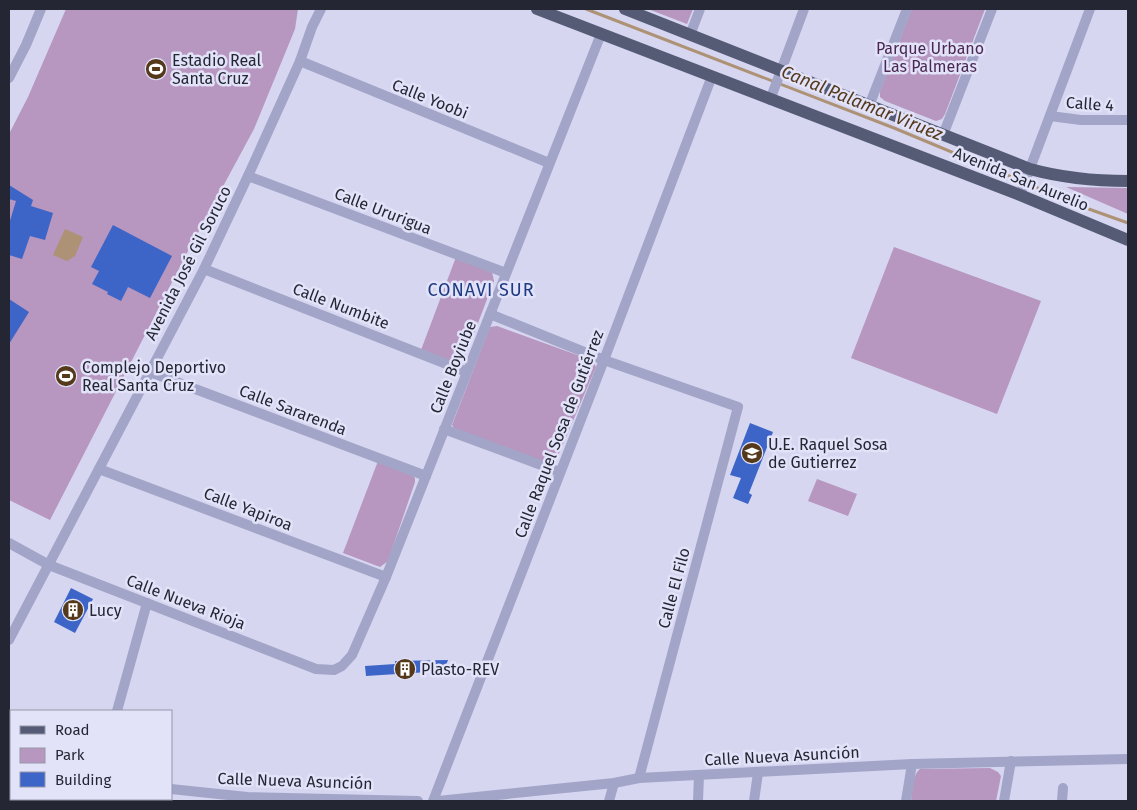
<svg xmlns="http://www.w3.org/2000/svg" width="1137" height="810" font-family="'Fira Sans',sans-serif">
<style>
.green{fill:#b796bf}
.water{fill:#ad9275}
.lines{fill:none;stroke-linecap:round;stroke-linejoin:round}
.stream{stroke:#ad9275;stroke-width:3}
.building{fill:#3d65c7}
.minor{stroke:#a2a5c8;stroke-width:10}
.major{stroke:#555b75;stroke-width:12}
.labels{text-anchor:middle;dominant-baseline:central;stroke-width:5;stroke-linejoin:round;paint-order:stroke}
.park-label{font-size:16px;fill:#4a2851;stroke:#e2e2f9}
.poi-label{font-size:16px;fill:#242733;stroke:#e2e2f9;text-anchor:start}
.street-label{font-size:16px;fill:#242733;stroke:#e2e2f9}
.water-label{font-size:18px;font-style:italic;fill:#54391a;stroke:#e2e2f9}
.neighbourhood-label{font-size:18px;letter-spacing:1px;fill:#1e3b81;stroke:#e2e2f9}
</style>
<rect width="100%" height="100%" fill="#d6d6f0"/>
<!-- green -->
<g class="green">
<path d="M66,9H298L295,29L254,129L187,253L50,520L9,500V134L28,97Z"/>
<path d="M648,9H693L687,24Z"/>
<path d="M912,9H985L945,114L942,119L936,121L885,101L880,97V91Z"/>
<path d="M1066,187L1128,188V214Z"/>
<path d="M894,247L1041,301L997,414L851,358Z"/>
<path d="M456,257L492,272L494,281L465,357C456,369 433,355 421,350Z"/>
<path d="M497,326L591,360L594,363L596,367L555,463L551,466L455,429L452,425L490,327Z"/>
<path d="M378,461L411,474L415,478V482L388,561L380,567L343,553Z"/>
<path d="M817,479L857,494L848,516L808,501Z"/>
<path d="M990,768L998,772L1001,776L996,801H911C913,792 912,775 920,769Z"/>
</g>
<!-- water -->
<path class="water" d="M65,229L83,237L75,256L67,261L53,255Z"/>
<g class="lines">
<!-- stream -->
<path class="stream" d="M586,9L894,128L1086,208L1128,223"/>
</g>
<!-- building -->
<g class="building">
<path d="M9,185L33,200L31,206L53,213L45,240L30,236L22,259L9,255V224L16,201L9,199Z"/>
<path d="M113,225L172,256L150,298L128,287L121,301L107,294L108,292L92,284L99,271L91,267Z"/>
<path d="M9,299L29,312L9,344Z"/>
<path d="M750,423L773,432L749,493L752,495L748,504L733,498L741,478L730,475Z"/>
<path d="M71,588L93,599L75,633L54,622Z"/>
<path d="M448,660L444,671L366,676L365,666L395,664V661Z"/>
</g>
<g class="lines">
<!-- minor -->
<g class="minor">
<path d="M690,35L700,9"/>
<path d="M300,61L549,163"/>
<path d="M9,78L26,45L41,9"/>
<path d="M770,100L804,9"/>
<path d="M869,106L907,9"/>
<path d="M1050,116L1081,120H1128"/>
<path d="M943,135L992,9"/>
<path d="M248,176L506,273"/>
<path d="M1020,195L1090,9"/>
<path d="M204,269L467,372"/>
<path d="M490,314L604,360L738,407L639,778"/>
<path d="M150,372L426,476"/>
<path d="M444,429L560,472"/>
<path d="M99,469L386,577"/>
<path d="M9,543L49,565L316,669L334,670L342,666L352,655L386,577L601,34"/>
<path d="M9,640L204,269L248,176L300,61L312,27L321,9"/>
<path d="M117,711L147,603"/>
<path d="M9,774H11"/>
<path d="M171,789L247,797L418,801"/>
<path d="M93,801V799"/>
<path d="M433,801L604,360L712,76"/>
<path d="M438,801L614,783L639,778L912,764L1128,759"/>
<path d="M609,801L614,783"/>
<path d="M698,801L699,775"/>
<path d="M754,801L758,773"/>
<path d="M906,801L912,764"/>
<path d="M1004,801L1011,761"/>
<path d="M1062,801L1063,788"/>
</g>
<!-- major -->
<g class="major">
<path d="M537,9L1020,195L1128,240"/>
<path d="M625,9L1030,169C1063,178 1094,181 1128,181"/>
</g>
</g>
<!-- icons -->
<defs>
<g id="stadium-disc" transform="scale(1.125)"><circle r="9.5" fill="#54391a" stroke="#e2e2f9"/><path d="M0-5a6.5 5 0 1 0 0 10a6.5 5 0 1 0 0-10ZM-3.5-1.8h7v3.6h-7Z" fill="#fff"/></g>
<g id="school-disc" transform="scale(1.125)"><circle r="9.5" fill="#54391a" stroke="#e2e2f9"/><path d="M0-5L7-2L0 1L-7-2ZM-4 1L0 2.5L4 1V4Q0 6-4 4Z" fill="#fff"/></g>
<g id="building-disc" transform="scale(1.125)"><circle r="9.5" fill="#54391a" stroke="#e2e2f9"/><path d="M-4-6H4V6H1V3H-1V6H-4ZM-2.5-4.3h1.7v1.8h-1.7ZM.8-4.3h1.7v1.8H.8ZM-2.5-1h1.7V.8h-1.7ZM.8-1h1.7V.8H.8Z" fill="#fff"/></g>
</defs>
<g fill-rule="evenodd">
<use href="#stadium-disc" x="156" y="69"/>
<use href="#stadium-disc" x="66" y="376"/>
<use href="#school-disc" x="752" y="453"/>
<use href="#building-disc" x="73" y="610"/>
<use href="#building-disc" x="405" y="669"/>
</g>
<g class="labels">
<!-- park labels -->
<g class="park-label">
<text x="930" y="48">Parque Urbano<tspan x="930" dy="18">Las Palmeras</tspan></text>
</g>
<!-- poi labels -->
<g class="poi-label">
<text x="172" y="60">Estadio Real<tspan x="172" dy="18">Santa Cruz</tspan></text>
<text x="82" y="367">Complejo Deportivo<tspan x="82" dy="18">Real Santa Cruz</tspan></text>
<text x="768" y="444">U.E. Raquel Sosa<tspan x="768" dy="18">de Gutierrez</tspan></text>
<text x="89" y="610">Lucy</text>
<text x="421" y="669">Plasto-REV</text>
</g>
<!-- street labels -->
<g class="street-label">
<text transform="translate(430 99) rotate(22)">Calle Yoobi</text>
<text transform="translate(1090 104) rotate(4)">Calle 4</text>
<text transform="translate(1021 179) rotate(22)">Avenida San Aurelio</text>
<text transform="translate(383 211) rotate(21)">Calle Ururigua</text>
<text transform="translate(188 263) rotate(-63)">Avenida José Gil Soruco</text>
<text transform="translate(341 306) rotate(21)">Calle Numbite</text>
<text transform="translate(453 367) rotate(-68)">Calle Boyiube</text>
<text transform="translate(293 410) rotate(21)">Calle Sararenda</text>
<text transform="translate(559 434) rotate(-69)">Calle Raquel Sosa de Gutiérrez</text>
<text transform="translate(248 509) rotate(21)">Calle Yapiroa</text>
<text transform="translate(674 588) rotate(-75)">Calle El Filo</text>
<text transform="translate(186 602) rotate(21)">Calle Nueva Rioja</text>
<text transform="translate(782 756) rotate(-3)">Calle Nueva Asunción</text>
<text transform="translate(295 781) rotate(2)">Calle Nueva Asunción</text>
</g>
<!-- water labels -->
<g class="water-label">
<text transform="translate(862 103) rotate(22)">Canal Palamar Viruez</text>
</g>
<!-- neighbourhood labels -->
<g class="neighbourhood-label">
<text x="481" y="290">CONAVI SUR</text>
</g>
</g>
<!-- border -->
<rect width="1137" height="810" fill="none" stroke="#242733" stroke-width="20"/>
<!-- legend -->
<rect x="10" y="710" width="162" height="90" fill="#e2e2f9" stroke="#9697aa"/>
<rect x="20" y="726" width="25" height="8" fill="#555b75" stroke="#9697aa"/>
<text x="55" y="735" font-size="15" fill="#242733">Road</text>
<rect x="20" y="748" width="25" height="15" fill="#b796bf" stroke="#9697aa"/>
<text x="55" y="760" font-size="15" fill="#242733">Park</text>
<rect x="20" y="772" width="25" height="15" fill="#3d65c7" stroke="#9697aa"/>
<text x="55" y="785" font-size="15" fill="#242733">Building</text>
</svg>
